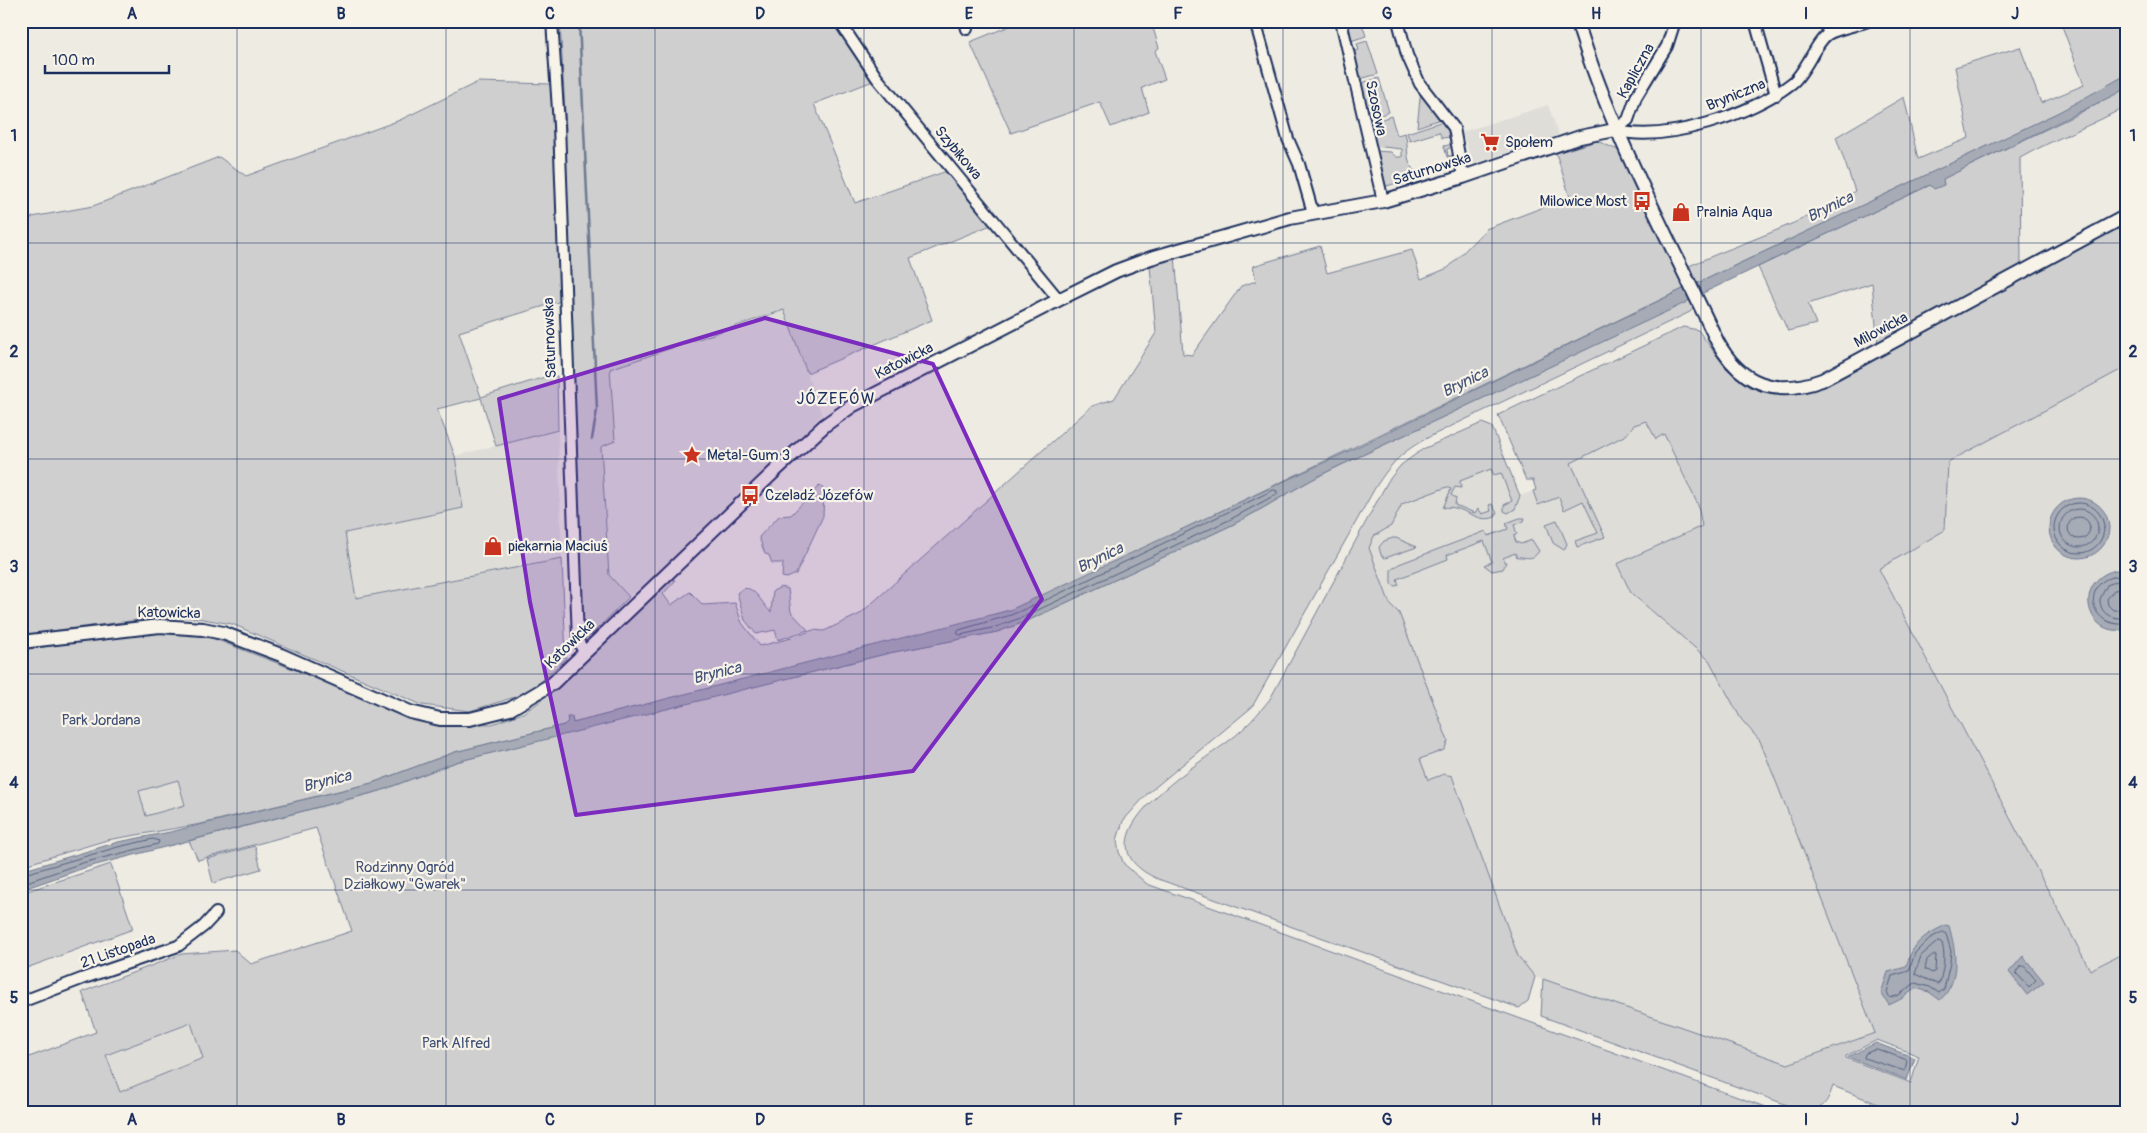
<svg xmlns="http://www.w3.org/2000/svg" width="2147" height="1133" font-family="Pangolin,sans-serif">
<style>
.built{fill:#deddd8}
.green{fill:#cfcfcf;stroke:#757f96;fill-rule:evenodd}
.water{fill:#a6abb5;stroke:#6e7992}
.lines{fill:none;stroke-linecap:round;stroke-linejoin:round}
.shore{stroke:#536181;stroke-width:1}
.stream{stroke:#6e7992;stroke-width:2.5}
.minor-casing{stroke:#1b2f5e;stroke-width:14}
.tertiary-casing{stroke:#1b2f5e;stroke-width:16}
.minor{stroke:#f7f3e8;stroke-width:10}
.tertiary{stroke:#f7f3e8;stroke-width:12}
.marked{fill:#7b2cbf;fill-opacity:0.2;stroke:#7b2cbf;stroke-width:4;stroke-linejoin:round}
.grid{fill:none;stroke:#1b2f5e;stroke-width:1;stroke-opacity:0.55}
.labels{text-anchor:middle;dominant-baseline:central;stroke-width:4.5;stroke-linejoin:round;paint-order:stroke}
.street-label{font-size:15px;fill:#1b2f5e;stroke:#f7f3e8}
.poi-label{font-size:15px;fill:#1b2f5e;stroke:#f7f3e8;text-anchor:start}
.park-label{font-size:15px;fill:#3f4f75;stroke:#f7f3e8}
.water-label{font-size:16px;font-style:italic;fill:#455478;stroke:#f7f3e8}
.neighbourhood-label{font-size:16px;letter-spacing:1px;fill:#1b2f5e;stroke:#f7f3e8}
.neatline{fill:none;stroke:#1b2f5e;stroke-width:2}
.grid-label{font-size:16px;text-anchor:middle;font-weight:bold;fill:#1b2f5e}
</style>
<rect width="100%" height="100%" fill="#eeebe2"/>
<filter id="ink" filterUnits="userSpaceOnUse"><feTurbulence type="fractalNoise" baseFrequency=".02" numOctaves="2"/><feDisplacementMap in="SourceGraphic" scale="10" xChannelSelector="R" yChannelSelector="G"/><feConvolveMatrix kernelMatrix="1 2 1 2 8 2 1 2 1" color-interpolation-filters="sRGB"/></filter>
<g filter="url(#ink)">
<!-- built -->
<g class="built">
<path d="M1548,105L1559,135L1473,164L1462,132Z"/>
<path d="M784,310L822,415L656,575L629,597L609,575L601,446L615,441L610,369Z"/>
<path d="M2126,367V952L2090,970L1879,568L1945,530L1948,462Z"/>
<path d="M1646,421L1664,434L1698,505L1702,526L1618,565L1631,593L1709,660L1741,719L1760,741L1875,1033L1788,1064L1523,973L1427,786L1361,548L1385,501L1499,458L1515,498L1536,490L1533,480L1626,435L1634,425Z"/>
<path d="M558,430L562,559L356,598L345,533L462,508L455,456Z"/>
<path d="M178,780L185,806L146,816L139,791Z"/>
<path d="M191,1023L204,1058L120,1092L106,1055Z"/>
</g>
<!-- green -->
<g class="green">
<path d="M560,21H835L873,81L814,104L855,203L947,171L991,225L910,258L932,320L807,373L784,310L610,369L615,441L601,447L609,575L629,597L588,638H585L583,635L561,301L459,332L481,397L548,376H557L558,430L496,446L481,398L437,409L455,456L463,508L345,533L356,598L562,559L566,659L528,693L470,711L422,705L232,624L197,618L162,617L21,635V232L32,217L93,206L219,157L246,176L400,120L478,82L551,84L554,131L566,130Z"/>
<path d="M1022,21H1151L1159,48L1155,51L1165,79L1142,88L1149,112L1111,127L1100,102L1011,133L970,42Z"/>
<path d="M1346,21H1361L1366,36L1351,41Z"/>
<path d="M2064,21H2126V75L2079,103L1696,284L1689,266C1745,241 1803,224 1855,191L1836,137L1904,97L1918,159L1969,138L1955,67L2020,47L2041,103L2084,85L2062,26Z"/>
<path d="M1367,41L1378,74L1360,79L1353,52L1359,50L1357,44Z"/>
<path d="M1379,78L1389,112L1372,118L1371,112H1368L1361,83Z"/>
<path d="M2126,88V106C2092,126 2055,138 2020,158L2021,268L1878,346L1872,283L1808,304L1816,324L1788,331L1758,267L1930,185L1944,184L1942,179L2076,115Z"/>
<path d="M1421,89L1444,118L1417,127Z"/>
<path d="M1391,116L1397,135L1405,133C1409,146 1405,158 1413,170L1420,173L1455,162L1454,158L1447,157L1444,146L1453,144V151L1452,147L1447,149L1448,156L1455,155L1458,165L1380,188L1375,151L1391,152L1396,157H1402V149L1374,146L1371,123Z"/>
<path d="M1446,120L1452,137L1442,138L1439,132L1410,141L1407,133Z"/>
<path d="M1597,141L1618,150L1685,288L1046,595L1010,610L948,628L573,723L572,717L568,718V721L564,725L455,752L372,783L201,824L107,840L21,866V650L158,631L204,635L319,679L452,723L492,724L523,713L538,703L672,576L675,581L663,594L671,605L690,592L703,605L735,603L742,623L760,646L792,638L813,630L824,631L860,614L1092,406L1114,399L1156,333L1150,266L1175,255L1183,354L1192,355L1241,286L1256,281L1253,266L1320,246L1327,273L1412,250L1421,279L1448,268L1486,229L1570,197L1556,153ZM178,780L185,805L146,816L139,791Z"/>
<path d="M2126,222V367L1948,462L1945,530L1879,569L2090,970L2126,952V1112H1898L1833,1086C1828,1101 1823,1112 1804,1111L1541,1016L1543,979L1788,1064L1875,1033L1760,741L1741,719L1709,660L1631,593L1617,564L1702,526L1698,505L1664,434L1656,439L1646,421L1634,425L1626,435L1571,463L1605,537L1577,547L1575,541L1598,533L1583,501L1564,510L1559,497L1538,505L1533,491L1536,490L1533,480H1526L1498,415L1683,327L1698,330L1726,368L1749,387L1774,394L1804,393L1838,380ZM1877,1040L1919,1056L1911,1083L1846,1058V1056Z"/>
<path d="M1691,299L1694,308L1690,312L1435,434C1405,449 1393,460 1375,488L1252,707L1147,794L1123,821L1117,840L1119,852L1124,864L1147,884L1779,1112H21V1060L96,1032L82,992L182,954L235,950L251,964L352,931L316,828L198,860L189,841L380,791L456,762L540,740L889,653L997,632L1025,622L1232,525C1267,507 1299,485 1335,468ZM191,1023L203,1058L120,1092L106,1055Z"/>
<path d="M1482,423L1492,427L1520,496L1515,509L1508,513L1504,511V505L1512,501L1501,473L1494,475L1491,469L1460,481L1461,488L1455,487L1451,495L1456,498L1455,505L1475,513L1478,508L1482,514L1491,511L1489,505L1492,504L1497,513L1495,517C1477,525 1462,503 1443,508L1451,489L1447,487L1402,504L1391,526L1374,536L1369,548L1390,604L1399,613L1448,741L1444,750L1420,759L1428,780L1444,774L1452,776L1518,956L1535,977L1528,1001L1519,1008L1158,879C1069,840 1197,766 1230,740C1246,728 1258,714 1270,699L1388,481L1401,465L1423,449Z"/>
<path d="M820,485L824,490L823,516L796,574L787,578L782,577L783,563H772L769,555L765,554L759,537L779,516L791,515Z"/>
<path d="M1520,518H1525L1524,521L1514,525L1517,534L1514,536L1516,542L1521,544L1532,540L1539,551C1532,562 1526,556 1517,557L1515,553L1503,558L1506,563L1503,569L1492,571L1484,565L1492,562L1484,541L1447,555L1448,559L1397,579L1399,585L1395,586L1391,584V570L1399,564L1486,531L1488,536L1508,529L1506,523Z"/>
<path d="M1557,520L1567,544L1564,550L1553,543L1546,524Z"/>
<path d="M1393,538H1396L1417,547L1385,558L1381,555L1379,547L1384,541Z"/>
<path d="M781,587L788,589L791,612L808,630L778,640L775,630L756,634L745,620L737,593C752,578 761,604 771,612L773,591Z"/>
<path d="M255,846L261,869L213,883L207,859Z"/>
<path d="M111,864L133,929L21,970V893Z"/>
</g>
<!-- water -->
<g class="water">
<path d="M2126,75V88L2116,94L1943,179L1944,185L1934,189L1930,185L1701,294L1696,284L2059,112Z"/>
<path d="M1685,288L1691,299L1685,303L1335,468C1299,485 1267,507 1232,525L1025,622L997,632L889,653L456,762L380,791L84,868L21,890V871L118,842L170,832L372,783L455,752L564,725L568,721L567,717H572L573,723L1010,610L1355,448Z"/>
<circle cx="2079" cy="528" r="30"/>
<path d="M2116,570L2126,571V629C2087,640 2071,580 2116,570Z"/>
<path d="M1946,925L1949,926C1956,951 1961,981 1940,1000L1929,992L1916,988L1901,999L1889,1005L1881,993L1888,972L1906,967C1913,942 1923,936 1946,925Z"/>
<path d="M2023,956L2044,982L2027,995L2009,972Z"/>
<path d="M1876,1043L1915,1058L1907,1080L1848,1057Z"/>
</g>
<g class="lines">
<!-- shore -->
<g class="shore">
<path d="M1274,490L1277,491V494L1229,520L1023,617L996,627L960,635L957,633L959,630L1011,615L1048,599Z"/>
<circle cx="2079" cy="528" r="25"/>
<circle cx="2079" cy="528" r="19"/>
<circle cx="2079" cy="528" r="11"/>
<path d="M2126,576C2082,572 2083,628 2126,624"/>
<path d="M2126,582L2117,581L2107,585L2100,599C2100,615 2112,619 2126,618"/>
<path d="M2126,589L2114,590L2107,599L2108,605L2113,610H2126"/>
<path d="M21,875L118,847L153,839L159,841L158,844L82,863L21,884"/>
<path d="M1943,932L1946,934L1951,951L1950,963L1944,989L1939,993L1930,987L1915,983L1899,995L1890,998L1887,992L1892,976L1909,971L1915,953L1929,939Z"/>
<path d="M1939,941L1942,943C1946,957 1943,968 1940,982L1937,984L1915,974L1921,956Z"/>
<path d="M1933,955H1936L1935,971L1932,973L1925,969L1927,960Z"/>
<path d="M2021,966H2024L2036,980L2029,987L2016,973Z"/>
<path d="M1877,1049L1907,1060L1905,1071L1864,1058L1865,1054Z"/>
</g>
<!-- stream -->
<path class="stream" d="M579,21L597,410L592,439"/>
<!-- minor casing -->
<g class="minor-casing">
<g id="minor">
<path d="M552,21L559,125L578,640L584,653"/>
<path d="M839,21L877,78L1055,295L1057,301"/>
<path d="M965,21L967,29"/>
<path d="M1255,21L1288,139L1299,164L1313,213"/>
<path d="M1341,21L1383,201"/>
<path d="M1398,21L1407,55L1420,84L1454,128L1463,177"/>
<path d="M1755,21L1776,95"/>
<path d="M1826,21L1828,34"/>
<path d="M1615,130C1664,144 1753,114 1792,83C1806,72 1815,43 1828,34C1836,29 1858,25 1868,21"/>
<path d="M1615,130L1628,120L1636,97L1667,46L1675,21"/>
<path d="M21,1002L84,978L178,946L204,926L216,913"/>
</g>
</g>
<!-- tertiary casing -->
<g class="tertiary-casing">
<g id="tertiary">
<path d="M1577,21C1611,133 1667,235 1717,341C1741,385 1775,397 1822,380L2126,216"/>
<path d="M21,642L160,626L203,629L223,633L281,655L410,712L440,719H470L510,709L552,684L776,470L825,425L852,406L1068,295L1116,271L1151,258L1290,218L1383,201L1463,177L1580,137L1615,130"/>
</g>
</g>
<!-- minor -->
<use href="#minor" class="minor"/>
<!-- tertiary -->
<use href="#tertiary" class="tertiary"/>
</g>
</g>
<!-- marked area -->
<path class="marked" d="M765,318L933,364L1042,599L913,771L576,815L530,602L499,399Z"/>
<!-- grid -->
<path class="grid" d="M237,21V1112M446,21V1112M655,21V1112M864,21V1112M1074,21V1112M1283,21V1112M1492,21V1112M1701,21V1112M1910,21V1112M21,243H2126M21,459H2126M21,674H2126M21,890H2126"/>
<!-- icons -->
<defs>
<g id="supermarket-bare" transform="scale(1.5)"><path d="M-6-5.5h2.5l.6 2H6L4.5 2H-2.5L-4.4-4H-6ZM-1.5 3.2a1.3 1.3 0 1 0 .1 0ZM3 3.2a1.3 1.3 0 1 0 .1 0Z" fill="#c8321e" stroke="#f7f3e8" stroke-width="2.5" paint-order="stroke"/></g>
<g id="bus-bare" transform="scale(1.5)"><path d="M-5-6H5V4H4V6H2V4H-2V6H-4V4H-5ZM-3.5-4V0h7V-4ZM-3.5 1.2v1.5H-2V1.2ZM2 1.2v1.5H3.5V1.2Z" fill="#c8321e" stroke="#f7f3e8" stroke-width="2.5" paint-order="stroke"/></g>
<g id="shop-bare" transform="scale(1.5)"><path d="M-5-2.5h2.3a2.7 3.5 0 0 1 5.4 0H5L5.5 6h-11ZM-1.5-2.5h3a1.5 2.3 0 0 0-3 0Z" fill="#c8321e" stroke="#f7f3e8" stroke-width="2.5" paint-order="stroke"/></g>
<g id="sight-bare" transform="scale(1.5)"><path d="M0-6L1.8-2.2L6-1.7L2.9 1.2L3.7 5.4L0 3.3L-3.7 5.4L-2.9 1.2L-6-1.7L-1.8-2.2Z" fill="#c8321e" stroke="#f7f3e8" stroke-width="2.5" paint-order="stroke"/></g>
</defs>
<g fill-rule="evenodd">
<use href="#supermarket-bare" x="1490" y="142"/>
<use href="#bus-bare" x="1642" y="201"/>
<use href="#shop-bare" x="1681" y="212"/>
<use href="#sight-bare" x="692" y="455"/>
<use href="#bus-bare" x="750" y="495"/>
<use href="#shop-bare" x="493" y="546"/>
</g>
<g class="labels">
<!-- street labels -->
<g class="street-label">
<text transform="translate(1636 71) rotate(-61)">Kapliczna</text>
<text transform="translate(1736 95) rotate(-22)">Bryniczna</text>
<text transform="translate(1376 108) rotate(78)">Szosowa</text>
<text transform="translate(958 153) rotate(50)">Szybikowa</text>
<text transform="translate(1432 169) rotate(-17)">Saturnowska</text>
<text transform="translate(1881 330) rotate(-28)">Milowicka</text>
<text transform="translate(550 338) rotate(-92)">Saturnowska</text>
<text transform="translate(904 361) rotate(-27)">Katowicka</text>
<text transform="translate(169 613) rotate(1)">Katowicka</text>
<text transform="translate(570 644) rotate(-44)">Katowicka</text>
<text transform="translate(118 951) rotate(-19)">21 Listopada</text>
</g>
<!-- poi labels -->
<g class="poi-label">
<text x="1505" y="142">Społem</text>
<text x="1627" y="201" text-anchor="end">Milowice Most</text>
<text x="1696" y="212">Pralnia Aqua</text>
<text x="707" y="455">Metal-Gum 3</text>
<text x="765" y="495">Czeladź Józefów</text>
<text x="508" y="546">piekarnia Maciuś</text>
</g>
<!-- park labels -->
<g class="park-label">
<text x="101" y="720">Park Jordana</text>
<text x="405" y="867">Rodzinny Ogród<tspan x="405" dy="17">Działkowy "Gwarek"</tspan></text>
<text x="456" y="1043">Park Alfred</text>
</g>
<!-- water labels -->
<g class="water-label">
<text transform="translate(1830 207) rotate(-26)">Brynica</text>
<text transform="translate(1465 382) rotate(-26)">Brynica</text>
<text transform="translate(1100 558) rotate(-26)">Brynica</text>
<text transform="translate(717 673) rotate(-14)">Brynica</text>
<text transform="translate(327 781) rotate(-14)">Brynica</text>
</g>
<!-- neighbourhood labels -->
<g class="neighbourhood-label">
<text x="836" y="399">JÓZEFÓW</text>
</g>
</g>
<!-- margin -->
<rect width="2147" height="1133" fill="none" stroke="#f7f3e8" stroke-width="55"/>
<!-- scale -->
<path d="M45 65v8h124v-8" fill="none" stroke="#1b2f5e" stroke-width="2.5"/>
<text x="52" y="65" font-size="15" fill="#1b2f5e" stroke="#f7f3e8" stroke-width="4" paint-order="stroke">100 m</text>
<rect x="28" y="28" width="2092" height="1078" class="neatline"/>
<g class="grid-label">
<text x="132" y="19">A</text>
<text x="341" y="19">B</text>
<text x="550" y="19">C</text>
<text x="760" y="19">D</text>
<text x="969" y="19">E</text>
<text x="1178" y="19">F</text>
<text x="1387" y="19">G</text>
<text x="1596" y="19">H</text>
<text x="1806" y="19">I</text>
<text x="2015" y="19">J</text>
<text x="14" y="141">1</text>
<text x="2133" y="141">1</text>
<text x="14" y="357">2</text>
<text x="2133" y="357">2</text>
<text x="14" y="572">3</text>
<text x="2133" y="572">3</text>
<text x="14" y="788">4</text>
<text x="2133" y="788">4</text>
<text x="14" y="1003">5</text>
<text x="2133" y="1003">5</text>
<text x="132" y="1125">A</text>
<text x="341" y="1125">B</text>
<text x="550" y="1125">C</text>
<text x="760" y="1125">D</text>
<text x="969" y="1125">E</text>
<text x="1178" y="1125">F</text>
<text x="1387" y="1125">G</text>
<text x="1596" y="1125">H</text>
<text x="1806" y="1125">I</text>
<text x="2015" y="1125">J</text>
</g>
</svg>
